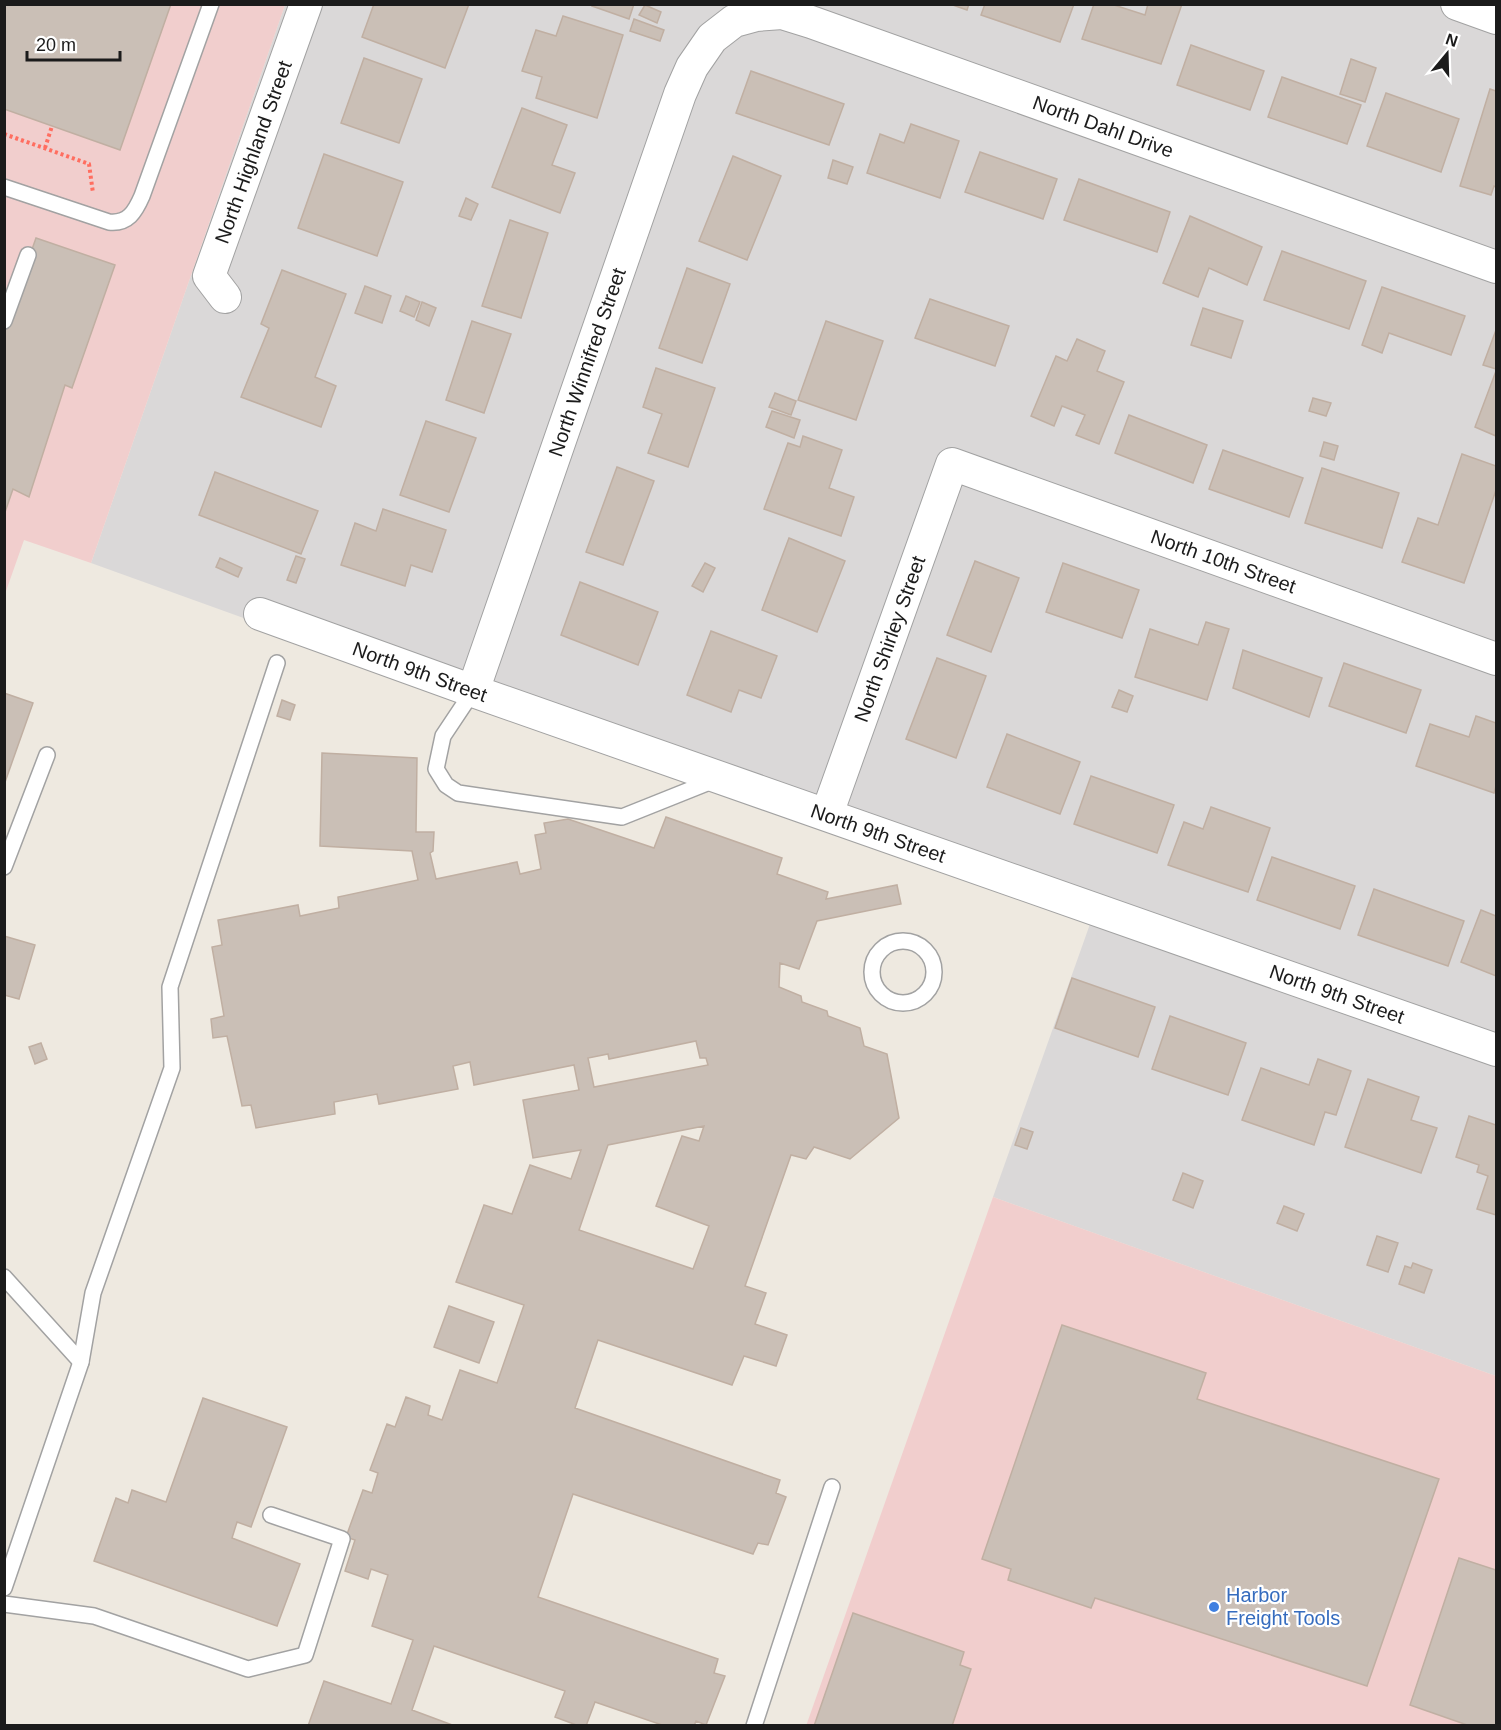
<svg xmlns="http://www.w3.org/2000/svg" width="1501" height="1730" font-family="Arial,sans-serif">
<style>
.residential{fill:#dad8d8}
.commercial{fill:#f1cecd}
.building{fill:#cabfb6;stroke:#c0afa2;stroke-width:1.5;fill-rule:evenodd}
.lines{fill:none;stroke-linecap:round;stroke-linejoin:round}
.lane-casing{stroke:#a2a2a2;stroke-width:18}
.street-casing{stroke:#a2a2a2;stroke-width:34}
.path{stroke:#ff6e60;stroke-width:4;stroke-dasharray:3 3;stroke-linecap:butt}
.lane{stroke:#fff;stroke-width:15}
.street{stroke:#fff;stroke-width:32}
.shop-dot{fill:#3f7fe0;stroke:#fff;stroke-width:2}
.labels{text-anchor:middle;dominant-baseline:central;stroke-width:4.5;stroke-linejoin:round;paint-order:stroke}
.street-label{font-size:20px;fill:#1b1b1b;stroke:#fff}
.shop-label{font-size:20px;fill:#366cbe;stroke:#fff;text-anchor:start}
</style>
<rect width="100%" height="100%" fill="#eee9e0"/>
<!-- residential -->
<path class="residential" d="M1434,4L1496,27V1376L993,1197L1090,924L91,563L285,5Z"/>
<!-- commercial -->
<g class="commercial">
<path d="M5,5H285L91,563L24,540L5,594Z"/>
<path d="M993,1197L1496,1376V1725L806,1726Z"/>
</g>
<!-- building -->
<g class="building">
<path d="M4,4H171L120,150L4,109Z"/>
<path d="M374,4H469L445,68L362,37Z"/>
<path d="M593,4H634L629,19L592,6Z"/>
<path d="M950,4H969L967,10Z"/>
<path d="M985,4H1074L1060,42L981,15Z"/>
<path d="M1094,4H1111L1145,15L1148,4H1182L1161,64L1082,39Z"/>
<path d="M645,5L661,12L657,23L639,15Z"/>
<path d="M563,16L623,35L597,118L536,98L542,77L522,71L536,30L556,36Z"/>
<path d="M634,19L664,30L660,41L630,31Z"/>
<path d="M1191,45L1264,71L1250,110L1177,85Z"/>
<path d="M364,58L422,79L399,143L341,123Z"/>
<path d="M1351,59L1376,68L1365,102L1340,94Z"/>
<path d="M751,71L844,104L829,145L736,113Z"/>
<path d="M1282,77L1361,105L1347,144L1268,117Z"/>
<path d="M1490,89L1496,91V187L1494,186L1491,195L1460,186Z"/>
<path d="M1386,93L1459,119L1441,172L1367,146Z"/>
<path d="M522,108L567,125L552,165L575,173L560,213L492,187Z"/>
<path d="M911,124L959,141L940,198L867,173L880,134L904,143Z"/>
<path d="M980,152L1057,179L1043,219L965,192Z"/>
<path d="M324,154L403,182L377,256L298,228Z"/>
<path d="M733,156L781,176L747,260L699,241Z"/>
<path d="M833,160L853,167L847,184L828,178Z"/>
<path d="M1079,179L1170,212L1157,252L1064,220Z"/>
<path d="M466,198L478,204L471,220L459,216Z"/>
<path d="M1190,216L1262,247L1247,285L1209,268L1198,297L1163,283Z"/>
<path d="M510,220L548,233L521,318L482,306Z"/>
<path d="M36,238L115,265L72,388L65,385L29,497L13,489L4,515V329Z"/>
<path d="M1282,251L1366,281L1349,329L1264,300Z"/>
<path d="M687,268L730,284L702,363L659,348Z"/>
<path d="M282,270L346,294L315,377L336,386L321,427L241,397L269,328L261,324Z"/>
<path d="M365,286L391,296L382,323L355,313Z"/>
<path d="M1382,287L1465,316L1451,355L1389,333L1382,353L1362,345Z"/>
<path d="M406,296L420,302L414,317L400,311Z"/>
<path d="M930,299L1009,326L995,366L915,338Z"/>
<path d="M422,302L436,308L429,326L416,320Z"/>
<path d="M1203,308L1243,321L1231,358L1191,345Z"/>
<path d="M472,321L511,334L484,413L446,400Z"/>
<path d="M826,321L883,341L856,420L798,400Z"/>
<path d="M1496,330V369L1483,365Z"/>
<path d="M1077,339L1105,351L1097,371L1124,382L1099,444L1076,435L1085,415L1062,406L1054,426L1031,416L1056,356L1067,361Z"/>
<path d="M656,368L715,388L688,467L648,453L662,414L643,407Z"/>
<path d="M1496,371V436L1475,427Z"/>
<path d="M775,393L796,401L791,415L769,407Z"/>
<path d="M1313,398L1331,403L1326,416L1309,411Z"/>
<path d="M772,411L800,420L794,438L766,427Z"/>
<path d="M1129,415L1207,445L1193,483L1115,453Z"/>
<path d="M426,421L476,438L449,512L400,495Z"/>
<path d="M803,436L842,450L829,488L854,497L841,536L764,509L788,443L800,447Z"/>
<path d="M1324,442L1338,446L1334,460L1320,456Z"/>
<path d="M1223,450L1303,478L1289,517L1209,489Z"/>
<path d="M1462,454L1496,466V490L1464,583L1402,562L1418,518L1438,525Z"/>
<path d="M617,467L654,481L623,565L586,552Z"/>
<path d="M1322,468L1399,493L1382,548L1305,523Z"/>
<path d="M215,472L318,511L301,554L199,515Z"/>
<path d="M383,509L446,530L432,572L411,565L405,586L341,565L355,523L376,531Z"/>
<path d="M789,538L845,561L817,632L762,610Z"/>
<path d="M296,556L305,559L296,583L287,580Z"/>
<path d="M220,558L242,568L238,577L216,567Z"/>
<path d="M975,561L1019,578L991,652L947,635Z"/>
<path d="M705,563L715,568L703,592L692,586Z"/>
<path d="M1063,563L1139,590L1122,638L1046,612Z"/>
<path d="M580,582L658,612L638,665L561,635Z"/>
<path d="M1206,622L1229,629L1207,700L1135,677L1150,629L1198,645Z"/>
<path d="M711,631L777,656L761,698L739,690L731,712L687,695Z"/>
<path d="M1243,650L1322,678L1309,717L1233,688Z"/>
<path d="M937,658L986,676L956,758L906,739Z"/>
<path d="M1344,663L1421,690L1406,733L1329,706Z"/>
<path d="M1119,690L1133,696L1127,712L1112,707Z"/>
<path d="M4,693L33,703L4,785Z"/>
<path d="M282,700L295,705L290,720L277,716Z"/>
<path d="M1476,716L1496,723V786L1494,793L1416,766L1430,724L1469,737Z"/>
<path d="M1007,734L1080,762L1060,814L987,787Z"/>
<path d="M322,753L417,758L416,832H434L433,851L430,853L436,879L517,862L520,874L541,869L535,835L546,833L544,823L568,819L654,848L666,817L782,858L777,874L828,892L826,899L897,885L901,904L817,921L799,969L780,963L779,987L801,996L802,1002L827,1011L828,1016L860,1028L864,1046L887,1054L899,1118L850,1159L814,1147L806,1159L791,1155L745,1286L766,1293L755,1324L787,1335L776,1366L744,1356L732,1385L598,1340L575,1408L780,1480L776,1493L786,1497L768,1545L758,1543L753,1554L573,1494L538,1597L718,1659L714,1673L725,1676L706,1725L696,1721L694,1726H665L595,1702L586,1726H579L555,1717L565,1691L434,1646L412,1710L455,1726H308L324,1681L391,1704L413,1640L372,1626L388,1575L371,1569L368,1579L345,1571L355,1540L346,1537L363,1490L372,1493L378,1473L370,1470L387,1424L395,1427L406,1397L430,1406L428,1415L442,1420L460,1370L497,1383L524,1305L456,1282L484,1205L512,1214L530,1165L571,1179L581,1150L533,1158L523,1100L579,1090L574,1065L474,1085L470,1062L453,1066L458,1089L379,1104L377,1094L334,1102L335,1114L256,1128L251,1105L242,1106L227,1036L213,1038L211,1019L224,1016L212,947L222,945L218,920L298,905L300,916L339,908L338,897L418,880L412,851L320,846ZM696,1041L700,1058H706L708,1065L594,1087L588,1058L608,1054L609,1059ZM704,1126L699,1141L682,1136L656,1206L709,1226L693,1269L579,1230L608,1145Z"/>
<path d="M1091,776L1174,805L1157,853L1074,824Z"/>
<path d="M1211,807L1270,828L1248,892L1168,865L1184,822L1203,829Z"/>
<path d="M1272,857L1355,886L1340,929L1257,900Z"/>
<path d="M1374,889L1464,921L1448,966L1358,935Z"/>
<path d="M1481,910L1496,916V976L1461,962Z"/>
<path d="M4,936L35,945L19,999L4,995Z"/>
<path d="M1072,978L1155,1007L1138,1057L1055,1028Z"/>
<path d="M1170,1016L1246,1043L1228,1095L1152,1069Z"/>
<path d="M41,1043L47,1059L35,1064L29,1047Z"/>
<path d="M1318,1059L1351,1071L1336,1115L1325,1112L1314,1145L1242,1120L1261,1068L1309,1085Z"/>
<path d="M1368,1079L1419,1097L1411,1120L1437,1128L1421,1173L1345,1147Z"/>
<path d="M1469,1116L1496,1125V1215L1477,1209L1488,1176L1477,1172L1479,1165L1456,1157Z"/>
<path d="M1021,1128L1033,1132L1027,1149L1015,1145Z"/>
<path d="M1183,1173L1203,1181L1193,1208L1173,1200Z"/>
<path d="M1284,1206L1304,1214L1297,1231L1277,1223Z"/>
<path d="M1377,1236L1398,1243L1388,1272L1367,1265Z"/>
<path d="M1413,1263L1432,1270L1424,1293L1399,1284L1405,1266L1411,1268Z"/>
<path d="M449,1306L494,1322L479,1363L434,1347Z"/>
<path d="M1062,1325L1206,1373L1197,1399L1439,1479L1367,1686L1095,1598L1091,1608L1008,1580L1011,1569L982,1559Z"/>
<path d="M203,1398L287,1427L251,1527L237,1522L232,1538L300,1564L277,1626L94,1561L116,1498L128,1503L132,1490L166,1502Z"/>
<path d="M1459,1558L1496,1570V1726H1470L1410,1705Z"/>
<path d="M853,1613L964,1652L960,1665L971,1669L952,1726H814Z"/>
</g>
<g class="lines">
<!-- lane casing -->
<g class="lane-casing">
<g id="lane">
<path d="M4,187L109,222C128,224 135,212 142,196L211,4"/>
<path d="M4,321L28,255"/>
<path d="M473,691L443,736L436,769L446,785L458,793L622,817L717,779"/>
<path d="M4,867L47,755"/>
<circle cx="903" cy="972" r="31"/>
<path d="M4,1277L81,1362"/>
<path d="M4,1588L81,1362L93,1293L172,1068L170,987L277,663"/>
<path d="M4,1604L94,1616L248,1669L305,1655L342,1539L271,1515"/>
<path d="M754,1726L832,1487"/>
</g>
</g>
<!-- street casing -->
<g class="street-casing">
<g id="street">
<path d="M1457,4L1496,18"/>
<path id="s1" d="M225,297L209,276L306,4"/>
<path id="s2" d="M260,614L473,691L1496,1050"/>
<path id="s3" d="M473,691L680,94L692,67L712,38L734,21L756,15L782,13L811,22L1496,267"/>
<path id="s4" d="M827,814L952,464L1496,659"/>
</g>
</g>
<!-- path -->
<g class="path">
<path d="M4,134L89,164L93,193"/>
<path d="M45,148L52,126"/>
</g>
<!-- lane -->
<use href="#lane" class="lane"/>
<!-- street -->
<use href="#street" class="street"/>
</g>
<!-- markers -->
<circle class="shop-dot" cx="1214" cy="1607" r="6"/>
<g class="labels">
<!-- street labels -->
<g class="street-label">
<text stroke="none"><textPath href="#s3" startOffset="1114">North Dahl Drive</textPath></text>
<text stroke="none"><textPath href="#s1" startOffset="158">North Highland Street</textPath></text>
<text stroke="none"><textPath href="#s3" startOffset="348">North Winnifred Street</textPath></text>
<text stroke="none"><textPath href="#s4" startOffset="660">North 10th Street</textPath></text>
<text stroke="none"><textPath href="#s4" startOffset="186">North Shirley Street</textPath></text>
<text stroke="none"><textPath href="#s2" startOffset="170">North 9th Street</textPath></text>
<text stroke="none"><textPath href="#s2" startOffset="656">North 9th Street</textPath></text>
<text stroke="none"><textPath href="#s2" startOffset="1142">North 9th Street</textPath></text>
</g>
<!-- shop labels -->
<g class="shop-label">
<text x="1226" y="1595">Harbor<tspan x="1226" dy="23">Freight Tools</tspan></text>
</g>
</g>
<!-- border -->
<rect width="1501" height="1730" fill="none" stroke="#1b1b1b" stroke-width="12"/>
<!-- north arrow -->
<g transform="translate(1447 54) rotate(19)" stroke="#ffffff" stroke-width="4.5" paint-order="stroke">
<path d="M0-4.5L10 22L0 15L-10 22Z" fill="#1b1b1b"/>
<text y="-9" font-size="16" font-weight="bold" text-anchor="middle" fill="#1b1b1b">N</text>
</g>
<!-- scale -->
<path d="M27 51v9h93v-9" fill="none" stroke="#1b1b1b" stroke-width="3"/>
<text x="36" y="51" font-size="18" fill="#1b1b1b" stroke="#ffffff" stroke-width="4.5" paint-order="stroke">20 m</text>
</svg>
